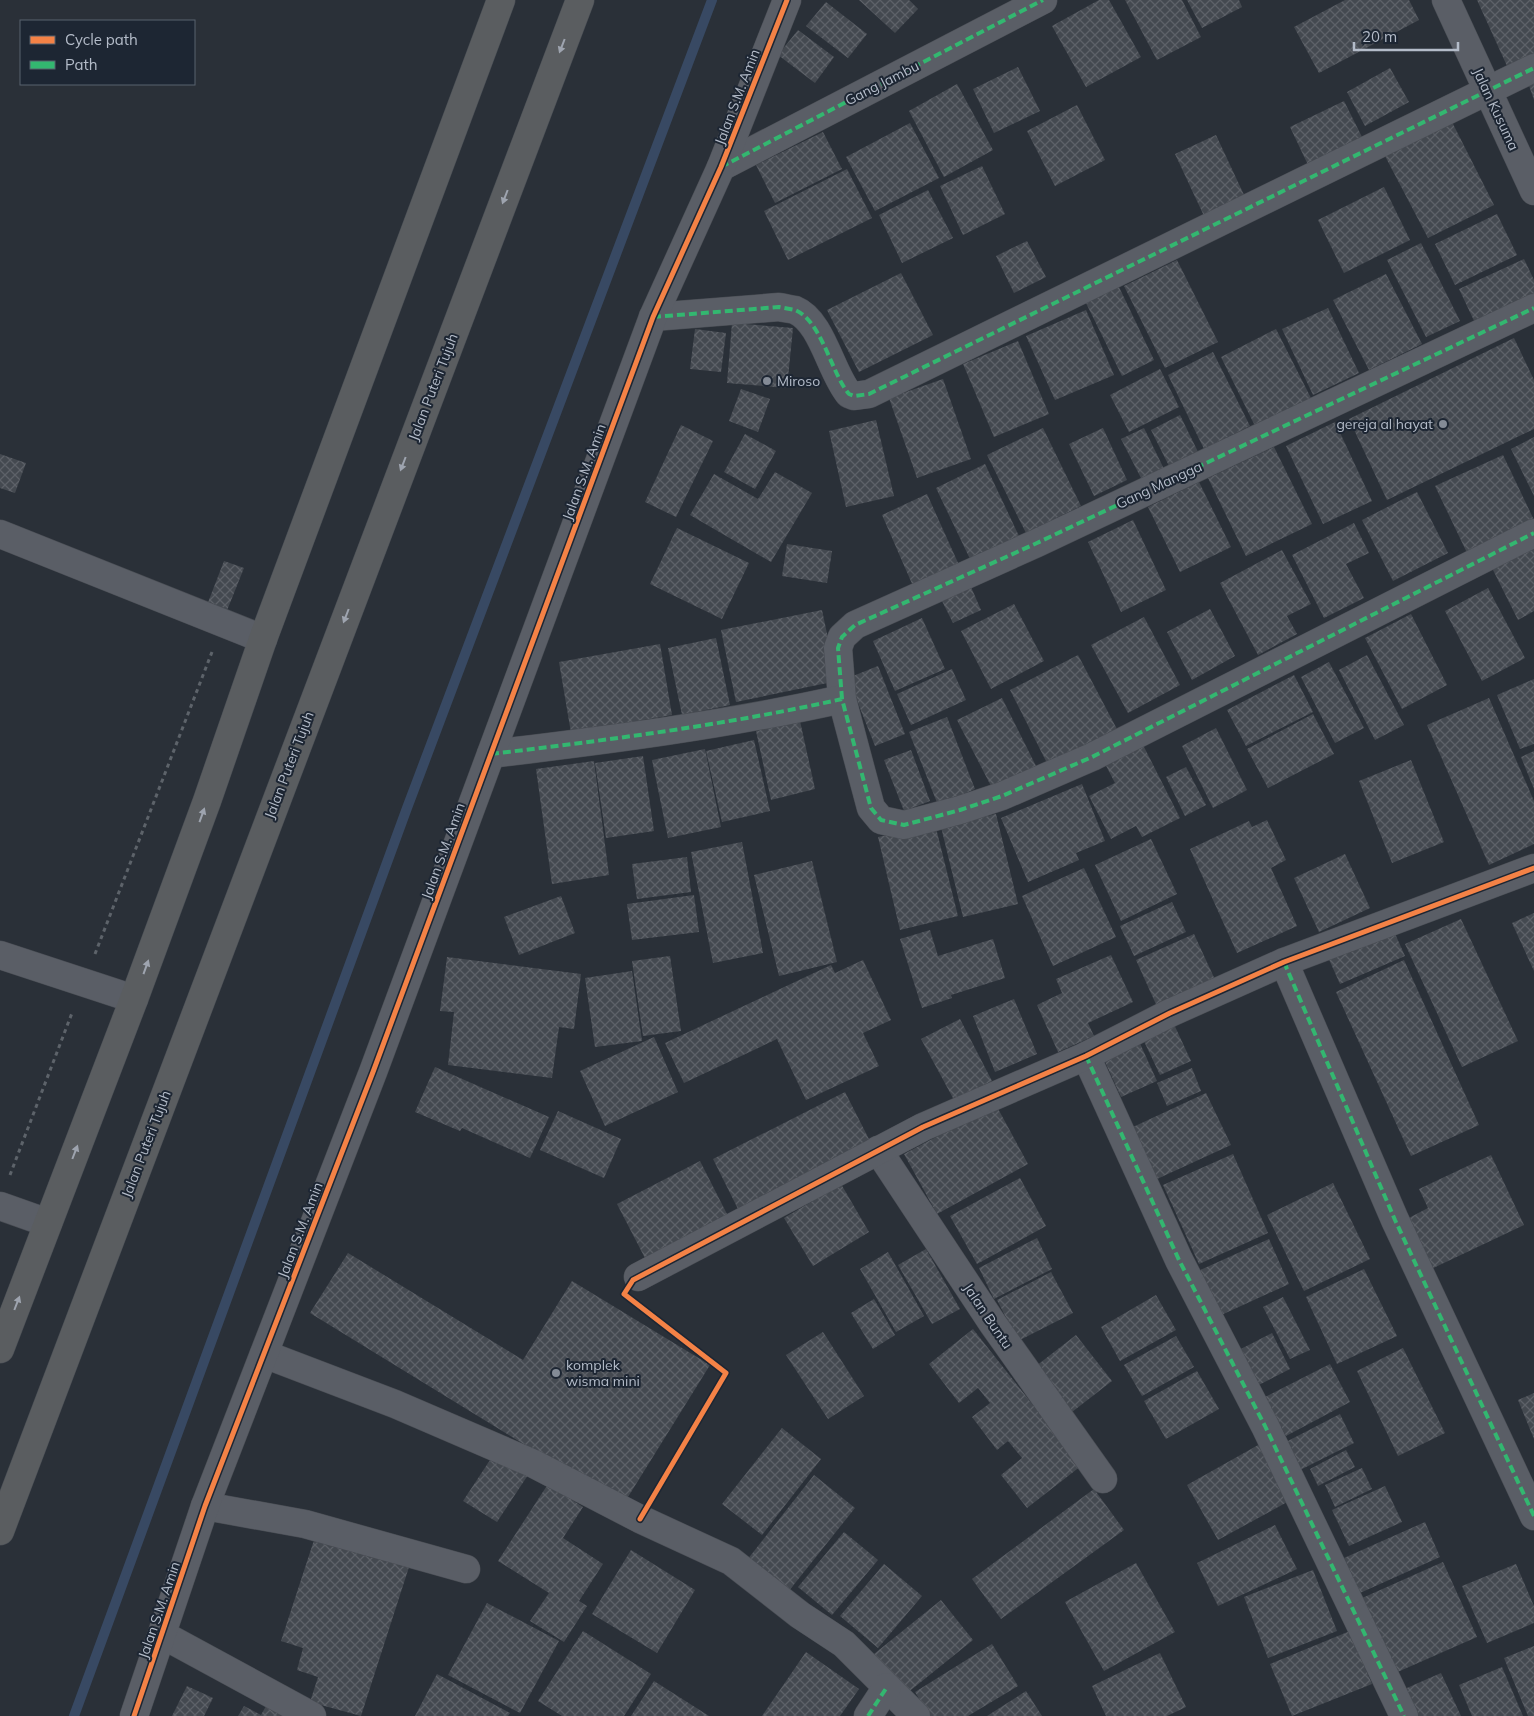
<svg xmlns="http://www.w3.org/2000/svg" width="1534" height="1716" font-family="Mulish,sans-serif">
<style>
.lines{fill:none;stroke-linecap:round;stroke-linejoin:round}
.stream{stroke:#384963;stroke-width:10}
.building{fill:url(#building-cross-hatch)}
.minor-casing{stroke:#484c53;stroke-width:29}
.highway-casing{stroke:#474c53;stroke-width:29}
.path{stroke:#5d636a;stroke-width:3;stroke-dasharray:4 4;stroke-linecap:butt}
.minor{stroke:#5a5e66;stroke-width:28}
.highway{stroke:#5a5d60;stroke-width:28}
.quiet{stroke:#33b770;stroke-width:4;stroke-dasharray:8 4;stroke-linecap:butt}
.cycleway-casing{stroke:#1d2633;stroke-width:8}
.cycleway{stroke:#f48246;stroke-width:5}
.oneway{fill:#9ea4af}
.poi-dot{fill:#848b96;stroke:#1d2633;stroke-width:2}
.labels{text-anchor:middle;dominant-baseline:central;stroke-width:4;stroke-linejoin:round;paint-order:stroke}
.street-label{font-size:14px;fill:#b4bcc9;stroke:#1d2633}
.poi-label{font-size:14px;fill:#b4bcc9;stroke:#1d2633;text-anchor:start}
</style>
<defs>
<pattern id="building-cross-hatch" width="8" height="8" patternUnits="userSpaceOnUse" patternTransform="scale(1.25)"><rect width="8" height="8" fill="#444950"/><path d="M0 0l8 8M0 8l8-8" fill="none" stroke="#5d6168"/></pattern>
</defs>
<rect width="100%" height="100%" fill="#2a3038"/>
<g class="lines">
<!-- stream -->
<path class="stream" d="M74,1716L407,808L712,0"/>
</g>
<!-- building -->
<g class="building">
<path d="M859,0H909L918,9L895,33Z"/>
<path d="M1099,0H1109L1141,57L1086,87L1052,26Z"/>
<path d="M1125,0H1182L1201,37L1157,60Z"/>
<path d="M1187,0H1239L1242,7L1202,28Z"/>
<path d="M1345,0H1409L1419,20L1319,73L1294,27Z"/>
<path d="M1477,0H1534V54L1507,66Z"/>
<path d="M826,2L867,34L848,58L806,26Z"/>
<path d="M798,30L834,57L815,83L778,55Z"/>
<path d="M1018,67L1040,111L994,133L973,89Z"/>
<path d="M1390,68L1409,102L1365,126L1347,92Z"/>
<path d="M1534,70V100L1525,74Z"/>
<path d="M957,84L993,150L944,177L909,111Z"/>
<path d="M1344,101L1364,141L1309,167L1290,127Z"/>
<path d="M1077,105L1105,160L1055,186L1027,131Z"/>
<path d="M1452,122L1494,205L1428,238L1385,156Z"/>
<path d="M910,123L939,178L875,211L846,157Z"/>
<path d="M823,132L842,169L775,203L756,165Z"/>
<path d="M1216,135L1245,197L1204,216L1175,154Z"/>
<path d="M982,166L1005,214L963,235L940,186Z"/>
<path d="M847,169L872,218L788,260L764,211Z"/>
<path d="M1384,187L1410,240L1344,273L1318,220Z"/>
<path d="M928,190L953,238L902,263L879,215Z"/>
<path d="M1497,214L1517,255L1455,285L1435,244Z"/>
<path d="M1027,241L1046,277L1014,293L996,256Z"/>
<path d="M1421,243L1460,321L1426,337L1387,260Z"/>
<path d="M1524,259L1534,280V298L1476,325L1459,289Z"/>
<path d="M1177,260L1218,342L1165,368L1124,286Z"/>
<path d="M901,273L933,335L859,372L827,310Z"/>
<path d="M1386,274L1422,344L1369,370L1333,300Z"/>
<path d="M1118,285L1154,360L1122,376L1085,301Z"/>
<path d="M1328,308L1359,373L1313,395L1282,329Z"/>
<path d="M1086,310L1114,375L1055,400L1026,336Z"/>
<path d="M732,323L793,328L787,388L727,383Z"/>
<path d="M695,329L726,333L721,372L690,369Z"/>
<path d="M1276,329L1313,402L1257,430L1221,357Z"/>
<path d="M1514,338L1534,380V429L1387,500L1349,419Z"/>
<path d="M1018,341L1049,414L994,437L963,364Z"/>
<path d="M1213,352L1250,426L1204,449L1168,375Z"/>
<path d="M1160,369L1179,407L1129,432L1110,395Z"/>
<path d="M943,379L971,459L917,478L889,398Z"/>
<path d="M741,389L770,399L758,432L729,421Z"/>
<path d="M1180,415L1201,458L1172,472L1151,430Z"/>
<path d="M876,420L894,496L846,507L829,431Z"/>
<path d="M1335,422L1372,501L1323,524L1286,446Z"/>
<path d="M681,425L713,441L676,517L645,502Z"/>
<path d="M1043,428L1081,506L1026,533L987,455Z"/>
<path d="M1103,428L1127,480L1094,496L1069,444Z"/>
<path d="M1144,428L1165,471L1143,482L1121,439Z"/>
<path d="M745,434L776,451L755,489L724,472Z"/>
<path d="M1534,437V496L1511,449Z"/>
<path d="M1274,447L1312,524L1246,556L1208,478Z"/>
<path d="M0,454L26,463L15,493L0,488Z"/>
<path d="M1503,455L1534,520L1469,557L1435,486Z"/>
<path d="M985,464L1019,536L970,559L936,488Z"/>
<path d="M775,472L812,493L771,562L690,515L714,474L758,499Z"/>
<path d="M1199,482L1231,547L1180,572L1148,507Z"/>
<path d="M1417,492L1448,553L1393,581L1362,520Z"/>
<path d="M927,494L959,565L913,586L882,515Z"/>
<path d="M1133,520L1166,590L1121,612L1088,542Z"/>
<path d="M1354,523L1369,553L1346,564L1364,598L1324,618L1292,555Z"/>
<path d="M677,528L749,563L722,619L650,584Z"/>
<path d="M787,544L832,551L827,583L782,576Z"/>
<path d="M1534,544V611L1518,620L1491,566Z"/>
<path d="M1282,550L1311,604L1287,616L1297,634L1258,655L1220,583Z"/>
<path d="M224,561L244,568L226,613L207,605Z"/>
<path d="M971,587L981,610L953,623L942,601Z"/>
<path d="M1488,588L1525,658L1482,681L1445,611Z"/>
<path d="M1014,604L1044,661L991,689L961,631Z"/>
<path d="M1210,609L1235,656L1192,680L1167,632Z"/>
<path d="M822,610L837,681L736,702L721,630Z"/>
<path d="M1411,614L1447,685L1402,709L1365,638Z"/>
<path d="M1144,617L1180,685L1128,713L1091,645Z"/>
<path d="M922,618L945,669L895,691L873,641Z"/>
<path d="M716,638L730,705L682,715L668,648Z"/>
<path d="M660,644L672,715L571,733L559,662Z"/>
<path d="M1078,655L1118,731L1049,767L1010,690Z"/>
<path d="M1367,655L1404,725L1375,740L1339,670Z"/>
<path d="M1329,662L1364,728L1335,743L1301,677Z"/>
<path d="M878,666L905,734L875,746L848,678Z"/>
<path d="M952,669L966,700L911,725L897,694Z"/>
<path d="M1294,675L1313,712L1246,746L1227,710Z"/>
<path d="M1534,679V744L1520,749L1497,695Z"/>
<path d="M1002,698L1036,766L992,788L957,720Z"/>
<path d="M1489,698L1534,801V844L1489,865L1427,725Z"/>
<path d="M1313,714L1334,754L1268,788L1247,749Z"/>
<path d="M947,717L975,789L938,805L909,732Z"/>
<path d="M800,721L815,789L771,800L756,731Z"/>
<path d="M1216,728L1247,790L1213,808L1182,746Z"/>
<path d="M754,740L770,811L722,822L706,751Z"/>
<path d="M1141,741L1180,818L1142,837L1136,826L1111,839L1089,796L1115,783L1103,760Z"/>
<path d="M705,749L721,827L668,838L652,760Z"/>
<path d="M911,750L930,801L904,811L884,760Z"/>
<path d="M1534,751V789L1521,757Z"/>
<path d="M643,756L654,831L606,838L595,763Z"/>
<path d="M1411,760L1444,842L1392,863L1359,781Z"/>
<path d="M594,761L609,875L552,884L536,769Z"/>
<path d="M1186,767L1206,805L1185,816L1166,777Z"/>
<path d="M1082,784L1105,841L1076,853L1079,860L1028,882L1001,818Z"/>
<path d="M996,814L1018,904L963,917L941,827Z"/>
<path d="M1267,820L1286,860L1271,868L1297,926L1237,953L1190,849L1249,821L1252,827Z"/>
<path d="M935,824L958,916L900,930L878,837Z"/>
<path d="M1151,839L1177,894L1121,921L1095,865Z"/>
<path d="M742,842L763,953L713,963L691,852Z"/>
<path d="M1345,854L1370,908L1319,932L1294,878Z"/>
<path d="M687,857L691,892L637,899L632,864Z"/>
<path d="M812,861L837,962L779,976L754,875Z"/>
<path d="M1084,868L1116,937L1053,966L1022,896Z"/>
<path d="M694,895L699,932L632,940L627,904Z"/>
<path d="M561,896L575,933L519,955L504,917Z"/>
<path d="M1172,902L1186,932L1134,956L1120,926Z"/>
<path d="M1534,913V971L1512,923Z"/>
<path d="M1461,919L1518,1041L1462,1067L1405,944Z"/>
<path d="M1392,927L1405,956L1340,984L1327,955Z"/>
<path d="M930,930L938,956L993,939L1005,978L951,995L952,998L922,1008L900,939Z"/>
<path d="M1194,934L1217,984L1159,1011L1136,960Z"/>
<path d="M1111,955L1133,1002L1088,1023L1094,1036L1058,1052L1037,1005L1062,993L1056,979Z"/>
<path d="M670,956L681,1031L643,1036L632,961Z"/>
<path d="M447,957L581,974L574,1029L559,1027L552,1078L448,1065L454,1012L440,1011Z"/>
<path d="M863,960L891,1020L863,1033L879,1066L806,1100L777,1039L684,1083L665,1043L831,965L835,973Z"/>
<path d="M1404,960L1479,1125L1411,1156L1336,992Z"/>
<path d="M632,971L642,1041L595,1047L585,978Z"/>
<path d="M1014,999L1037,1054L995,1072L973,1016Z"/>
<path d="M960,1019L992,1081L954,1100L921,1039Z"/>
<path d="M1172,1020L1191,1061L1160,1075L1141,1035Z"/>
<path d="M654,1037L678,1092L605,1126L580,1071Z"/>
<path d="M1138,1039L1157,1081L1121,1097L1102,1055Z"/>
<path d="M435,1067L549,1117L530,1158L462,1128L460,1131L415,1112Z"/>
<path d="M1192,1068L1201,1091L1167,1106L1157,1083Z"/>
<path d="M845,1092L873,1147L741,1215L713,1159Z"/>
<path d="M1206,1093L1231,1145L1157,1179L1133,1127Z"/>
<path d="M996,1105L1028,1164L937,1214L904,1154Z"/>
<path d="M558,1111L621,1139L604,1178L540,1150Z"/>
<path d="M1233,1154L1268,1233L1199,1264L1163,1185Z"/>
<path d="M1491,1155L1524,1225L1427,1271L1403,1221L1428,1208L1419,1189Z"/>
<path d="M700,1161L730,1220L647,1262L617,1204Z"/>
<path d="M1020,1178L1046,1226L977,1264L950,1216Z"/>
<path d="M1333,1183L1370,1259L1304,1291L1267,1215Z"/>
<path d="M841,1184L869,1232L813,1266L784,1218Z"/>
<path d="M1037,1238L1052,1269L994,1299L979,1268Z"/>
<path d="M1269,1239L1289,1284L1219,1316L1198,1271Z"/>
<path d="M926,1249L960,1309L932,1324L898,1265Z"/>
<path d="M888,1252L924,1316L896,1332L860,1269Z"/>
<path d="M348,1253L523,1360L572,1281L710,1365L623,1505L310,1313Z"/>
<path d="M1364,1269L1397,1336L1337,1364L1306,1297Z"/>
<path d="M1051,1272L1073,1313L1018,1341L997,1300Z"/>
<path d="M1156,1295L1176,1330L1120,1361L1101,1327Z"/>
<path d="M1283,1297L1310,1350L1290,1359L1263,1307Z"/>
<path d="M874,1299L895,1335L873,1349L851,1313Z"/>
<path d="M973,1329L1081,1466L1027,1508L1001,1475L1022,1458L1008,1441L997,1450L972,1417L990,1403L978,1388L959,1403L929,1364Z"/>
<path d="M823,1332L864,1396L828,1419L786,1355Z"/>
<path d="M1272,1333L1290,1369L1255,1387L1237,1351Z"/>
<path d="M1076,1335L1112,1381L1072,1412L1036,1366Z"/>
<path d="M1176,1336L1194,1367L1142,1396L1124,1365Z"/>
<path d="M1403,1348L1445,1433L1398,1456L1357,1371Z"/>
<path d="M1330,1364L1350,1402L1286,1436L1265,1397Z"/>
<path d="M1197,1371L1219,1409L1166,1439L1144,1401Z"/>
<path d="M1534,1393V1439L1518,1400Z"/>
<path d="M1340,1414L1354,1443L1298,1471L1284,1443Z"/>
<path d="M782,1428L821,1459L762,1535L722,1504Z"/>
<path d="M1260,1444L1291,1500L1218,1540L1187,1485Z"/>
<path d="M1346,1450L1355,1467L1318,1486L1310,1469Z"/>
<path d="M494,1454L528,1475L497,1522L463,1501Z"/>
<path d="M1362,1468L1372,1489L1335,1507L1325,1485Z"/>
<path d="M814,1475L855,1508L788,1592L747,1560Z"/>
<path d="M548,1484L583,1507L563,1538L603,1564L579,1601L587,1606L564,1642L530,1621L549,1593L498,1561Z"/>
<path d="M1385,1486L1402,1522L1349,1546L1332,1510Z"/>
<path d="M1094,1489L1124,1530L1001,1619L972,1579Z"/>
<path d="M1425,1522L1440,1557L1360,1593L1344,1558Z"/>
<path d="M1275,1525L1297,1569L1218,1606L1197,1563Z"/>
<path d="M844,1532L878,1560L832,1615L798,1587Z"/>
<path d="M315,1537L409,1567L361,1716L310,1702L318,1677L297,1670L303,1648L281,1641Z"/>
<path d="M631,1550L695,1590L657,1653L592,1614Z"/>
<path d="M1443,1562L1477,1637L1393,1674L1360,1599Z"/>
<path d="M1136,1563L1175,1632L1104,1671L1065,1602Z"/>
<path d="M884,1564L922,1596L878,1648L840,1616Z"/>
<path d="M1516,1564L1534,1606V1623L1487,1643L1462,1586Z"/>
<path d="M1313,1570L1337,1631L1268,1658L1244,1597Z"/>
<path d="M941,1600L973,1640L906,1694L874,1654Z"/>
<path d="M487,1603L559,1641L520,1713L448,1675Z"/>
<path d="M583,1631L651,1674L624,1716H562L538,1701Z"/>
<path d="M1350,1631L1372,1684L1292,1716L1270,1664Z"/>
<path d="M992,1644L1018,1686L968,1716H930L915,1692Z"/>
<path d="M1534,1646V1716H1528L1504,1658Z"/>
<path d="M806,1652L859,1689L840,1716H762Z"/>
<path d="M1160,1653L1186,1707L1167,1716H1106L1092,1686Z"/>
<path d="M1502,1667L1523,1716H1472L1459,1685Z"/>
<path d="M1441,1673L1461,1716H1412L1400,1691Z"/>
<path d="M437,1674L510,1713L508,1716H415Z"/>
<path d="M654,1681L709,1716H631Z"/>
<path d="M187,1686L213,1698L204,1716H172Z"/>
<path d="M1026,1691L1042,1716H987Z"/>
<path d="M244,1706L261,1715L266,1706L285,1716H238Z"/>
</g>
<g class="lines">
<!-- minor casing -->
<g class="minor-casing">
<g id="minor">
<path d="M1446,0L1534,191"/>
<path d="M721,167L1043,0"/>
<path d="M653,317L779,307C784,308 790,309 795,310C822,321 831,373 849,394L854,396L869,394L1534,68"/>
<path d="M0,534L263,639"/>
<path d="M842,699L838,648L842,637L855,625L1037,543L1534,308"/>
<path d="M491,754C608,740 726,725 842,699L871,808L881,820L904,825L960,810L1002,796L1092,757L1534,533"/>
<path d="M0,955L134,999"/>
<path d="M1284,962L1395,1220L1534,1516"/>
<path d="M1086,1056L1179,1260L1265,1426L1404,1716"/>
<path d="M878,1150L993,1324L1103,1479"/>
<path d="M0,1206L48,1223"/>
<path d="M638,1277L923,1127L1086,1056L1170,1013L1284,962L1534,868"/>
<path d="M264,1354L395,1404L532,1463L640,1519L731,1561L800,1615L844,1644L916,1716"/>
<path d="M205,1506L305,1524L466,1569"/>
<path d="M163,1635L312,1716"/>
<path d="M134,1716L205,1506L373,1072L653,317L721,167L787,0"/>
<path d="M868,1716L887,1687"/>
</g>
</g>
<!-- highway casing -->
<g class="highway-casing">
<g id="highway">
<path d="M0,1349L134,999L207,801L263,639L501,0"/>
<path d="M0,1531L580,0"/>
</g>
</g>
<!-- path -->
<g class="path">
<path d="M95,954L212,652"/>
<path d="M10,1175L72,1013"/>
</g>
<!-- minor -->
<use href="#minor" class="minor"/>
<!-- highway -->
<use href="#highway" class="highway"/>
<!-- quiet -->
<g class="quiet">
<path d="M721,167L1043,0"/>
<path d="M653,317L779,307C784,308 790,309 795,310C822,321 831,373 849,394L854,396L869,394L1534,68"/>
<path d="M842,699L838,648L842,637L855,625L1037,543L1534,308"/>
<path d="M491,754C608,740 726,725 842,699L871,808L881,820L904,825L960,810L1002,796L1092,757L1534,533"/>
<path d="M1284,962L1395,1220L1534,1516"/>
<path d="M1086,1056L1179,1260L1265,1426L1404,1716"/>
<path d="M868,1716L887,1687"/>
</g>
<!-- cycleway casing -->
<g class="cycleway-casing">
<g id="cycleway">
<path d="M640,1519L726,1373L624,1294L633,1280L923,1127L1086,1056L1170,1013L1284,962L1534,868"/>
<path d="M134,1716L205,1506L373,1072L653,317L721,167L787,0"/>
</g>
</g>
<!-- cycleway -->
<use href="#cycleway" class="cycleway"/>
</g>
<!-- one-way arrows -->
<defs><path id="oneway-solid" d="M-6-.8H1V-3.2L6.5 0L1 3.2V.8H-6Z" transform="scale(1.25)"/></defs>
<g class="oneway">
<use href="#oneway-solid" transform="translate(562 46) rotate(111)"/>
<use href="#oneway-solid" transform="translate(505 197) rotate(111)"/>
<use href="#oneway-solid" transform="translate(403 464) rotate(111)"/>
<use href="#oneway-solid" transform="translate(346 616) rotate(111)"/>
<use href="#oneway-solid" transform="translate(202 815) rotate(-70)"/>
<use href="#oneway-solid" transform="translate(146 967) rotate(-70)"/>
<use href="#oneway-solid" transform="translate(75 1152) rotate(-69)"/>
<use href="#oneway-solid" transform="translate(17 1303) rotate(-69)"/>
</g>
<!-- markers -->
<g class="poi-dot">
<circle cx="767" cy="381" r="5"/>
<circle cx="1443" cy="424" r="5"/>
<circle cx="556" cy="1373" r="5"/>
</g>
<g class="labels">
<!-- street labels -->
<g class="street-label">
<text transform="translate(882 83) rotate(-27)">Gang Jambu</text>
<text transform="translate(737 97) rotate(-69)">Jalan S.M. Amin</text>
<text transform="translate(1496 109) rotate(65)">Jalan Kusuma</text>
<text transform="translate(433 387) rotate(-69)">Jalan Puteri Tujuh</text>
<text transform="translate(584 472) rotate(-70)">Jalan S.M. Amin</text>
<text transform="translate(1159 485) rotate(-25)">Gang Mangga</text>
<text transform="translate(289 765) rotate(-69)">Jalan Puteri Tujuh</text>
<text transform="translate(443 851) rotate(-70)">Jalan S.M. Amin</text>
<text transform="translate(146 1144) rotate(-69)">Jalan Puteri Tujuh</text>
<text transform="translate(300 1230) rotate(-69)">Jalan S.M. Amin</text>
<text transform="translate(988 1316) rotate(56)">Jalan Buntu</text>
<text transform="translate(159 1610) rotate(-71)">Jalan S.M. Amin</text>
</g>
<!-- poi labels -->
<g class="poi-label">
<text x="777" y="381">Miroso</text>
<text x="1433" y="424" text-anchor="end">gereja al hayat</text>
<text x="566" y="1365">komplek<tspan x="566" dy="16">wisma mini</tspan></text>
</g>
</g>
<!-- legend -->
<rect x="20" y="20" width="175" height="65" fill="#1d2633" stroke="#59626f"/>
<rect x="30" y="36" width="25" height="8" fill="#f48246" stroke="#59626f"/>
<text x="65" y="45" font-size="15" fill="#b4bcc9">Cycle path</text>
<rect x="30" y="61" width="25" height="8" fill="#33b770" stroke="#59626f"/>
<text x="65" y="70" font-size="15" fill="#b4bcc9">Path</text>
<!-- scale -->
<path d="M1354 42v8h104v-8" fill="none" stroke="#b4bcc9" stroke-width="2.5"/>
<text x="1362" y="42" font-size="15" fill="#b4bcc9" stroke="#1d2633" stroke-width="4" paint-order="stroke">20 m</text>
</svg>
